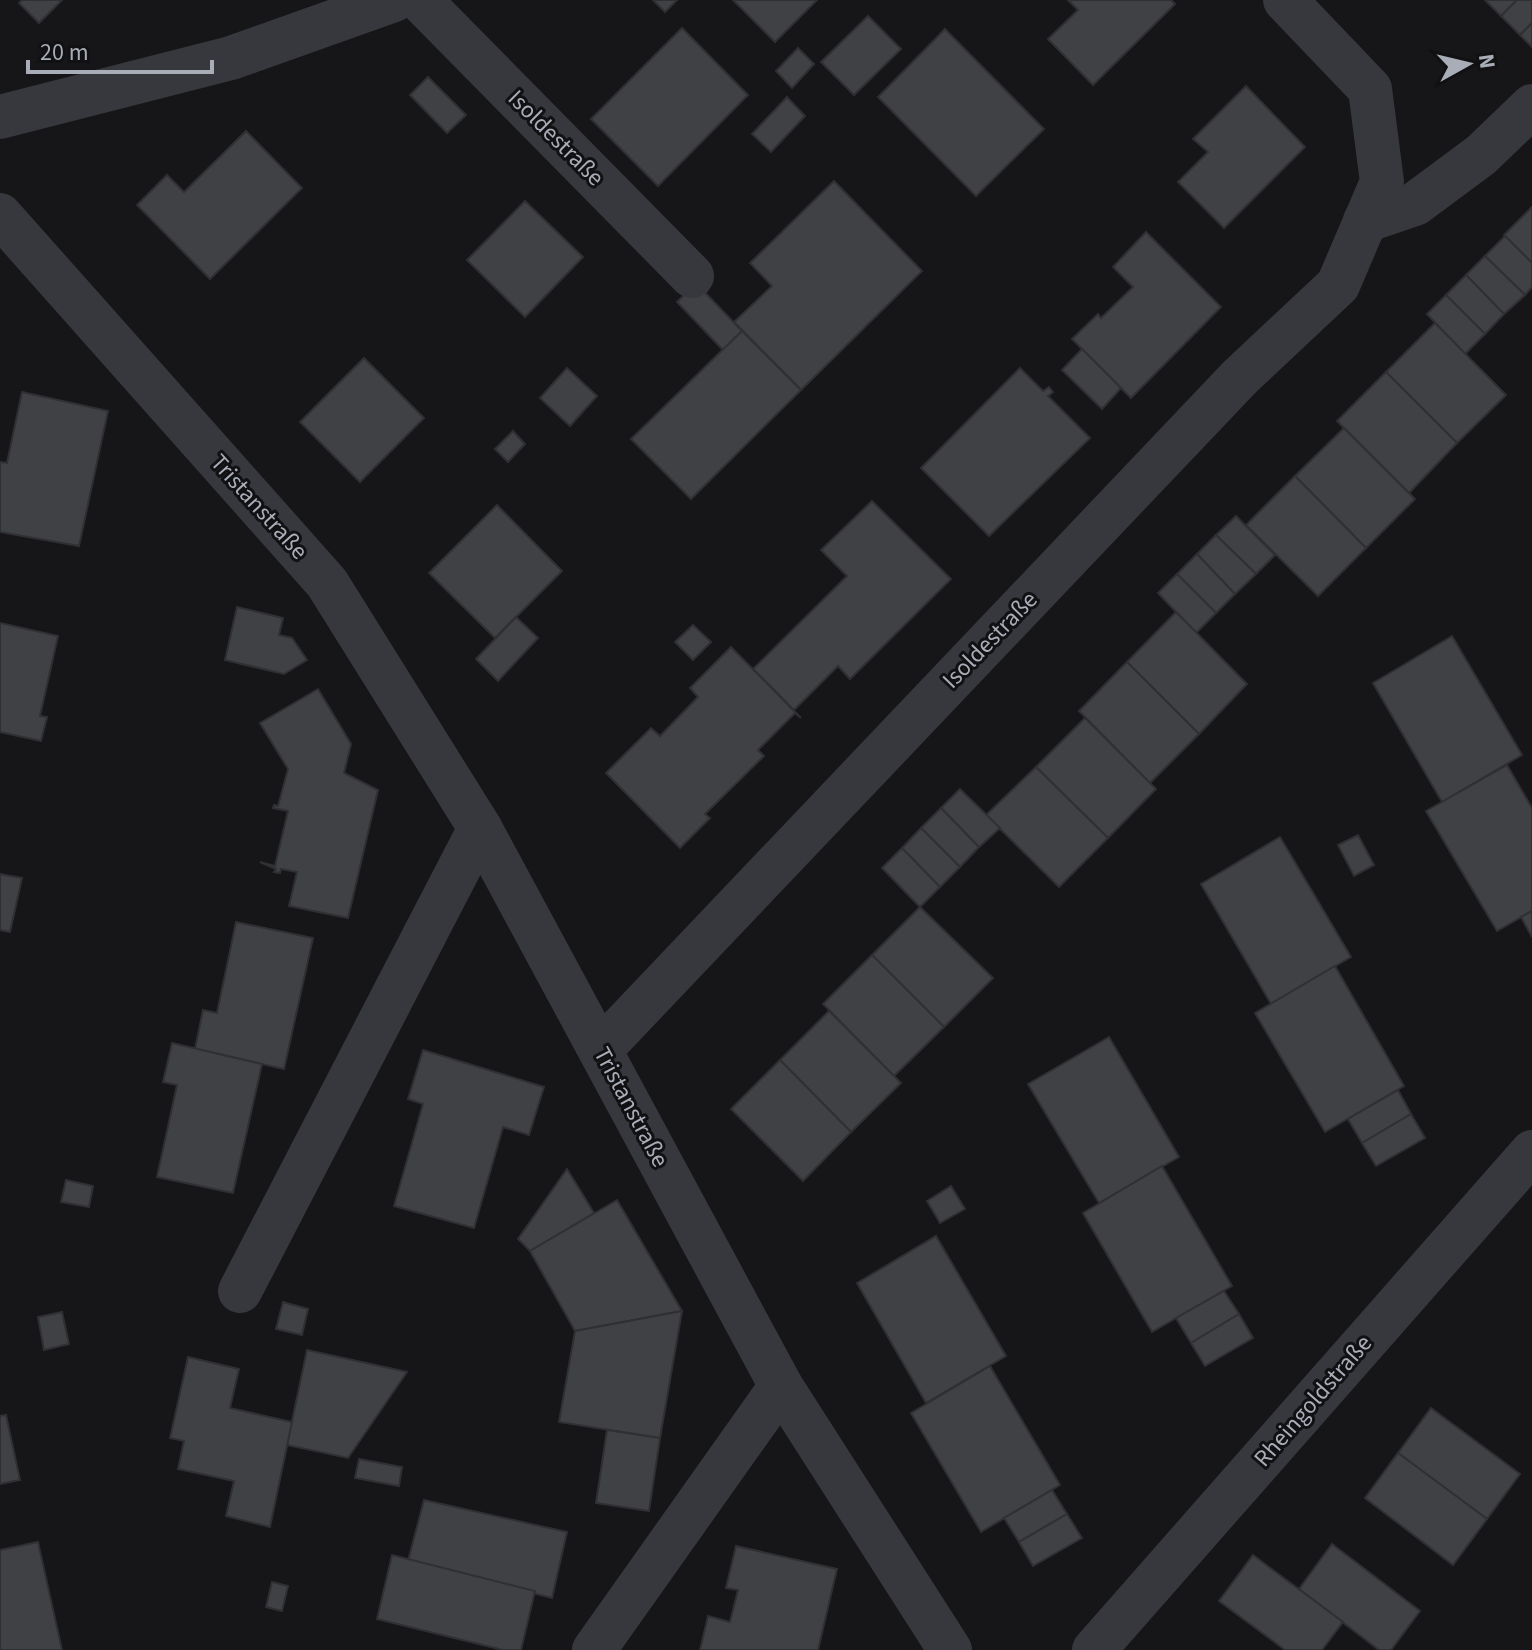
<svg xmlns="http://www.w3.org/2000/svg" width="1532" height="1650" font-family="'Source Sans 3',sans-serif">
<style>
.building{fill:#404145;stroke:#303034;stroke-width:2}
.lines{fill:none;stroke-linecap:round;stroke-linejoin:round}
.minor{stroke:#37383d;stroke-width:44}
.labels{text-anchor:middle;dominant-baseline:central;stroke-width:6;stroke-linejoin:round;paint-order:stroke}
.street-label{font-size:24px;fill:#a8adb8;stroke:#111113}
</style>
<rect width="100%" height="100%" fill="#161618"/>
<!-- building -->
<g class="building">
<path d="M22,0H62L39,23L19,3Z"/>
<path d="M653,0H677L665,12Z"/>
<path d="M733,0H817L775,42Z"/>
<path d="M1068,0H1171L1175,4L1093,85L1048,39L1078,10Z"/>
<path d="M1485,0H1517L1501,16Z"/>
<path d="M1517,0H1532V23L1520,35L1501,16Z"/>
<path d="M868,16L901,49L854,95L821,62Z"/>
<path d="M1532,23V47L1520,35Z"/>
<path d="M682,28L748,95L658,186L591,119Z"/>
<path d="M945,29L1044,129L976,196L878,97Z"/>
<path d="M798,48L814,64L792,88L776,71Z"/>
<path d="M428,77L466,115L447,133L410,95Z"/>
<path d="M1246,86L1305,147L1224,228L1178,182L1208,152L1193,139Z"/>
<path d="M787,97L805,116L771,152L752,134Z"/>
<path d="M246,131L302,188L210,279L137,205L167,175L184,192Z"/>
<path d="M834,181L922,271L801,390L734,322L772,286L750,263Z"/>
<path d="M525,201L583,257L525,317L467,260Z"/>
<path d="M1532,207V263L1504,235Z"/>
<path d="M1146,232L1221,307L1131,398L1072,339L1098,314L1101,318L1133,287L1113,267Z"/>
<path d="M1505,236L1532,263V287L1525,295L1485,256Z"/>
<path d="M1485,256L1525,295L1504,314L1466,275Z"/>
<path d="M1466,275L1504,314L1485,334L1446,295Z"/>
<path d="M696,283L742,331L723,350L677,302Z"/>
<path d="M1446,295L1485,334L1465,354L1427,314Z"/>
<path d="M1435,323L1506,395L1457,443L1386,372Z"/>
<path d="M742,331L801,390L691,499L631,439Z"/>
<path d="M1082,349L1121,388L1102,409L1062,370Z"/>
<path d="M364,358L424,418L360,482L300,422Z"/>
<path d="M567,368L597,396L570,426L540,398Z"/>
<path d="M1020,368L1043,391L1049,387L1053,392L1048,396L1090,438L989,536L921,468Z"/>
<path d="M1386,372L1457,443L1409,493L1337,421Z"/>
<path d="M22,392L108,411L79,546L0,532V462L7,463Z"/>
<path d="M1344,428L1415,499L1366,548L1295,476Z"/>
<path d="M513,431L525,444L508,462L495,449Z"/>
<path d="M1295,476L1366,548L1318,596L1246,525Z"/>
<path d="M872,501L951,579L850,679L838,666L794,710L753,669L847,576L821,550Z"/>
<path d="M497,505L562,571L495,638L429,573Z"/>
<path d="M1236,516L1275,555L1256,574L1216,535Z"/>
<path d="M1216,535L1256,574L1235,594L1197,554Z"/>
<path d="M1197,554L1235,594L1216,613L1177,574Z"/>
<path d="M1177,574L1216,613L1196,633L1158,593Z"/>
<path d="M237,607L283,618L279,635L292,638L307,660L284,674L225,660Z"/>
<path d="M1176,612L1247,684L1199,734L1127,662Z"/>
<path d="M516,617L538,638L498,681L476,659Z"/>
<path d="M0,623L58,636L40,716L47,717L41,741L0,732Z"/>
<path d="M693,625L711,642L693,660L675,642Z"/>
<path d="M1452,636L1522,755L1442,802L1373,683Z"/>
<path d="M731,647L801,718L795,713L758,750L764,756L705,814L710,818L680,848L606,773L651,728L660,736L698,697L690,688Z"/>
<path d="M1127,662L1199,734L1150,783L1079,711Z"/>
<path d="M318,689L351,744L344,773L378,790L348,918L289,906L297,872L281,869L280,873L274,872L276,869L260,862L275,866L288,811L273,808L274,805L278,806L288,769L260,723Z"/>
<path d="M1085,718L1156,789L1108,838L1036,767Z"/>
<path d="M1507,765L1532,808V911L1497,931L1426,811Z"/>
<path d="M1036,767L1108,838L1059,887L986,815Z"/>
<path d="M960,789L1000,828L979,847L941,808Z"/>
<path d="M941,808L979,847L960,867L921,828Z"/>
<path d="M921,828L960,867L940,887L902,848Z"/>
<path d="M1358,835L1374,865L1354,876L1338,845Z"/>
<path d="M1280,837L1351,957L1271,1004L1201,884Z"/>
<path d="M902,848L940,887L920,907L882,868Z"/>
<path d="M0,874L22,878L10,932L0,930Z"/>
<path d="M920,907L993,978L944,1027L872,955Z"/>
<path d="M1532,911V937L1521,917Z"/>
<path d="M236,922L313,938L284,1069L195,1049L203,1010L217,1013Z"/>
<path d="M872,955L944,1027L894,1076L823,1004Z"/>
<path d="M1335,966L1404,1086L1325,1132L1255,1013Z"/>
<path d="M829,1011L901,1083L851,1132L780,1060Z"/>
<path d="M1109,1037L1179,1157L1099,1203L1028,1084Z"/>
<path d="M172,1043L262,1064L233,1193L157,1177L177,1085L163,1082Z"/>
<path d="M423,1050L544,1087L529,1135L503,1127L474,1228L394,1206L423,1104L408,1099Z"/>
<path d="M780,1060L851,1132L803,1181L731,1109Z"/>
<path d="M1398,1090L1411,1114L1362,1143L1348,1119Z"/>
<path d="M1411,1114L1425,1138L1376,1166L1362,1143Z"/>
<path d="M1162,1166L1232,1286L1152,1332L1083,1213Z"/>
<path d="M567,1169L594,1213L530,1251L518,1239Z"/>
<path d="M66,1180L93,1186L89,1207L61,1202Z"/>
<path d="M951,1186L965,1209L940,1223L927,1201Z"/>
<path d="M617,1200L682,1311L575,1331L530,1251Z"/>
<path d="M936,1236L1006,1356L926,1403L857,1283Z"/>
<path d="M1224,1291L1239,1314L1191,1343L1176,1318Z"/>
<path d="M283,1302L308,1309L302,1335L276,1329Z"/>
<path d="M682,1311L660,1438L559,1422L575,1331Z"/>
<path d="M62,1312L69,1344L44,1350L38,1317Z"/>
<path d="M1239,1314L1253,1338L1205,1366L1191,1343Z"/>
<path d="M307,1350L407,1372L348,1458L287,1445Z"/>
<path d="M188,1357L239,1369L230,1408L292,1422L270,1527L226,1516L234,1481L178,1469L184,1441L170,1438Z"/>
<path d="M990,1366L1060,1485L981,1532L911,1413Z"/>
<path d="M1431,1408L1520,1474L1487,1519L1398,1453Z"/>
<path d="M6,1415L20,1480L0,1484V1416Z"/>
<path d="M607,1430L660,1438L649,1511L596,1503Z"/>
<path d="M1398,1453L1487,1519L1453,1565L1365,1498Z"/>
<path d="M359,1459L402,1467L399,1486L355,1478Z"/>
<path d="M1052,1490L1067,1514L1019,1542L1004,1518Z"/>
<path d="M424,1500L567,1532L552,1598L408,1561Z"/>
<path d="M1067,1514L1082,1538L1033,1566L1019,1542Z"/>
<path d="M38,1542L62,1650H0V1550Z"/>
<path d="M1332,1544L1420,1611L1391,1650H1379L1299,1589Z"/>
<path d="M736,1546L837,1569L818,1650H700L708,1616L730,1622L738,1590L726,1588Z"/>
<path d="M392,1555L535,1591L521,1650H503L377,1619Z"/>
<path d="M1253,1555L1343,1622L1322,1650H1285L1219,1601Z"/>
<path d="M272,1582L288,1586L282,1611L266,1607Z"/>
</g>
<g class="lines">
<!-- minor -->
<g class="minor">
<path d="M420,0L692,276"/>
<path d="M0,117L231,58L394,0"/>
<path d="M0,215L327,583L480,828L781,1386L950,1650"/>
<path d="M1365,221L1415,204L1481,155L1532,106"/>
<path d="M600,1050L1240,377L1338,285L1382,182L1370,89L1285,0"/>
<path d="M240,1291L480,828"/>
<path d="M594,1650L781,1386"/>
<path d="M1094,1650L1532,1152"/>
</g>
</g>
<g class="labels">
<!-- street labels -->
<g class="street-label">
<text transform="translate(556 138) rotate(45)">Isoldestraße</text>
<text transform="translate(259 507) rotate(48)">Tristanstraße</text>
<text transform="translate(990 640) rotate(-46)">Isoldestraße</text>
<text transform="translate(631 1107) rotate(62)">Tristanstraße</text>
<text transform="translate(1313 1401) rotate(-49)">Rheingoldstraße</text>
</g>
</g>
<!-- north arrow -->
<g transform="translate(1468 64) rotate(82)" stroke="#111113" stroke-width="6" paint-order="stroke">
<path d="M0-6L14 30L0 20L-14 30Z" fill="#a8adb8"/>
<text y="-12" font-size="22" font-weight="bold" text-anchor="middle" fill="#a8adb8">N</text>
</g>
<!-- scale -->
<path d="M28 60v12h184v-12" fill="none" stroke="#a8adb8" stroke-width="4"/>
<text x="40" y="60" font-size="24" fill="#a8adb8" stroke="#111113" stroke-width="6" paint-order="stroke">20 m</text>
</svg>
